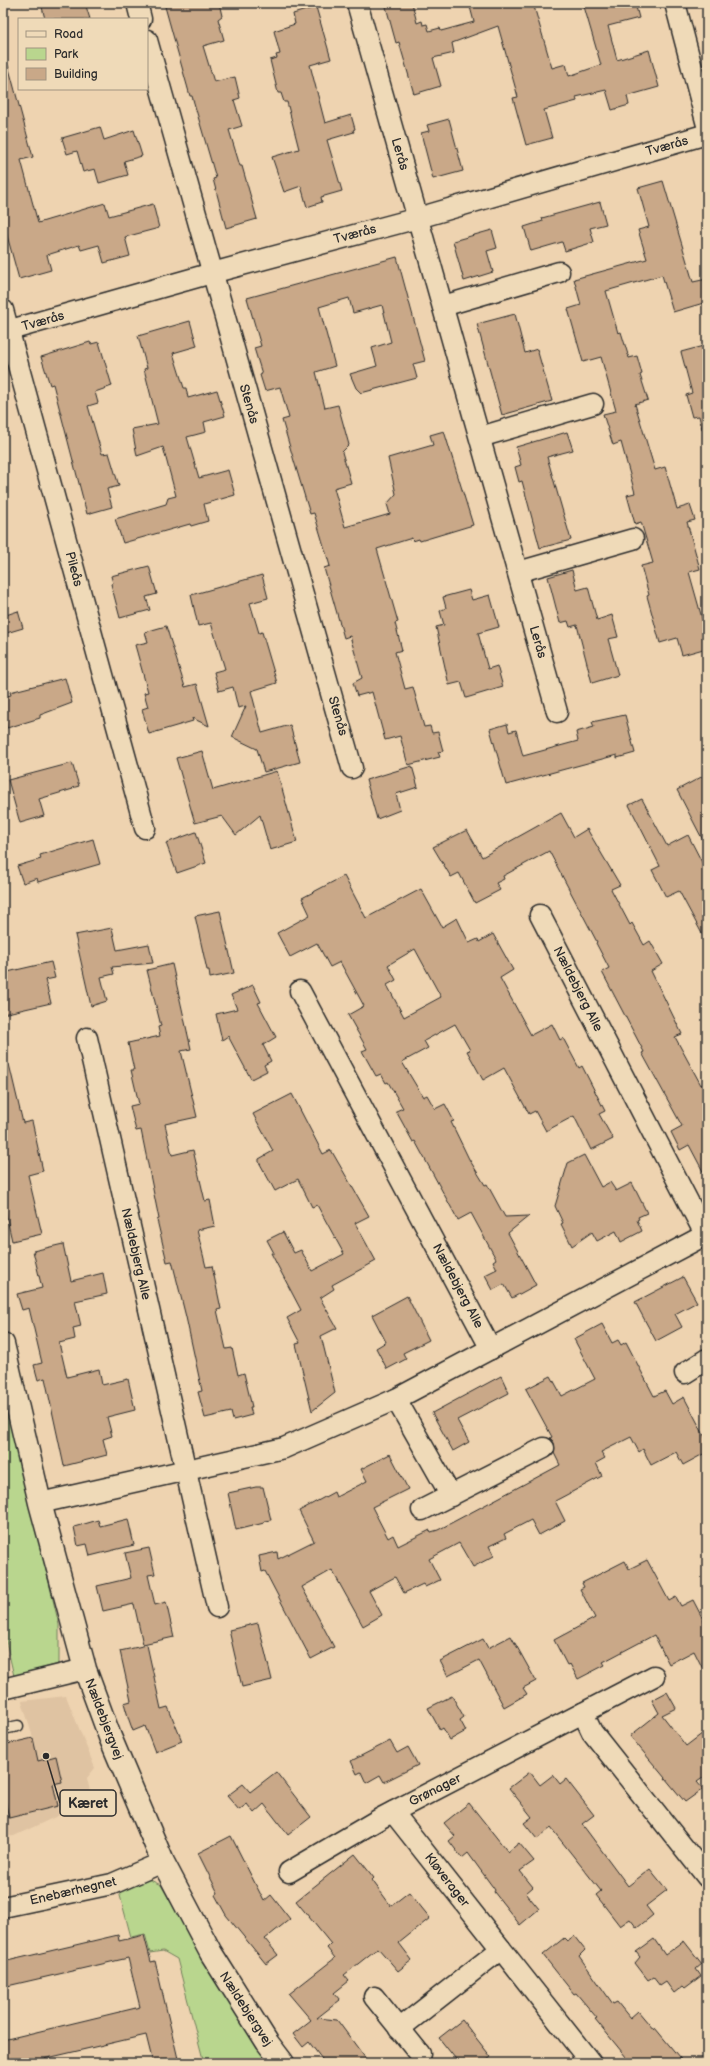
<svg xmlns="http://www.w3.org/2000/svg" width="710" height="2066" font-family="'Balsamiq Sans',sans-serif">
<style>
.built{fill:#dfc3a2}
.green{fill:#b9d68e;stroke:#72805c}
.building{fill:#c9a888;stroke:#2b2b2b;fill-rule:evenodd}
.lines{fill:none;stroke-linecap:round;stroke-linejoin:round}
.service-casing{stroke:#2b2b2b;stroke-width:13}
.minor-casing{stroke:#2b2b2b;stroke-width:23}
.tertiary-casing{stroke:#2b2b2b;stroke-width:25}
.service{stroke:#efdab8;stroke-width:10}
.minor{stroke:#efdab8;stroke-width:20}
.tertiary{stroke:#efdab8;stroke-width:22}
.labels{text-anchor:middle;dominant-baseline:central;stroke-width:3;stroke-linejoin:round;paint-order:stroke}
.street-label{font-size:13px;fill:#2b2b2b;stroke:#efdab8}
.leader{fill:none;stroke:#2b2b2b;stroke-width:1.5}
.callout-dot{fill:#2b2b2b;stroke:#efdab8;stroke-width:1.5}
.callout{fill:#efdab8;stroke:#2b2b2b;stroke-width:1.5}
.callout-label{font-size:14px;text-anchor:middle;font-weight:bold;fill:#2b2b2b}
</style>
<rect width="100%" height="100%" fill="#eed3b0"/>
<filter id="ink" filterUnits="userSpaceOnUse"><feTurbulence type="fractalNoise" baseFrequency=".025" numOctaves="2"/><feDisplacementMap in="SourceGraphic" scale="8" xChannelSelector="R" yChannelSelector="G"/><feConvolveMatrix kernelMatrix="1 2 1 2 8 2 1 2 1" color-interpolation-filters="sRGB"/></filter>
<g filter="url(#ink)">
<!-- built -->
<path class="built" d="M66,1696L95,1768L87,1778L92,1800L14,1836L3,1837V1744L33,1738L22,1701Z"/>
<!-- green -->
<g class="green">
<path d="M3,1390L59,1625V1664L14,1676L3,1628Z"/>
<path d="M146,1878L161,1885L217,1984L270,2063H204L177,1959L163,1951L150,1953L145,1934L131,1937L118,1888Z"/>
</g>
<!-- building -->
<g class="building">
<path d="M41,3H85L90,19H45Z"/>
<path d="M164,3H219L222,16L218,19L224,40L203,46L214,82L235,77L240,98L234,100L242,126L229,130L240,166H242L257,219L226,228L213,179L216,178L192,96H190Z"/>
<path d="M385,3H412L417,23L422,21L423,25L427,24L429,31L440,28L441,31L474,22L469,3H533L552,68L566,64L569,76L601,65L583,3H635L639,18L608,26L617,60L649,50L659,87L627,96L629,105L612,110L606,90L576,97L577,101L544,110L552,138L526,145L513,98L518,97L498,26L452,43L454,53L433,58L441,86L414,94L399,42L396,43Z"/>
<path d="M316,7L331,59L310,65L325,123L351,115L355,129L353,130L354,132L327,140L342,191L321,197L322,202L307,207L301,186L284,192L272,157L299,149L287,102H284L281,93H278L270,60L277,58L276,55L280,54L274,31L295,24L293,14Z"/>
<path d="M8,65L33,157L21,160L38,223L105,203L109,216L153,204L159,228L125,237L130,256L104,263L99,245L81,250L79,245L47,255L51,270L19,279L3,221V66Z"/>
<path d="M449,119L463,171L433,179L421,133L429,131L427,125Z"/>
<path d="M100,127L104,140L134,130L142,156L124,161L128,175L99,183L95,169L83,172L77,151L67,154L62,138Z"/>
<path d="M663,181L693,282L707,279V302L673,312L662,275L606,291L618,333L621,332L629,358L637,356L642,374L640,375L648,400L635,404L655,470L665,467L677,509L690,505L695,520L687,522L700,569L689,572L707,636V648L682,655L677,638L660,643L647,596L649,595L641,566L653,563L641,522L635,524L627,495L635,493L621,442L613,445L603,414L616,411L601,357L583,362L568,309L581,305L574,279L647,259L638,230L649,227L638,188Z"/>
<path d="M600,202L606,224L590,228L594,242L565,251L562,242L531,251L524,227L543,221L542,218Z"/>
<path d="M492,230L497,248L487,251L493,272L464,281L453,241Z"/>
<path d="M397,257L425,361L413,364L417,378L361,393L356,388L350,374L377,366L372,348L391,342L382,305L353,313L349,298L319,307L335,366L316,372L325,408L338,405L349,445L342,452L351,483L334,488L345,527L390,514L387,504L396,494L388,458L433,445L430,435L444,431L473,525L420,541L419,539L413,541L412,538L377,549L398,622L395,623L402,650L395,652L405,689L413,687L424,727L430,726L432,733L438,732L443,751L438,752L440,757L408,765L400,736L385,740L372,692L357,696L353,683L362,678L350,636L344,638L324,568L330,566L314,513L310,514L294,461L282,420L289,418L280,387L265,391L260,375L262,374L254,348L261,346L247,298Z"/>
<path d="M515,314L525,353L537,349L552,401L502,415L477,324Z"/>
<path d="M190,321L197,346L173,353L184,388H186L188,398L217,390L225,416L204,422L206,432L187,437L199,478L228,470L235,495L204,504L208,521L191,526L190,524L123,543L115,519L166,504L168,498L176,496L163,447L137,456L132,429L158,424L144,369L147,368L138,336Z"/>
<path d="M90,342L91,344L99,342L112,386L95,392L98,403L88,406L102,454L109,453L119,486L107,489L112,507L87,514L53,384L50,385L41,357Z"/>
<path d="M707,345V428L702,429L699,416L692,417L686,395L692,393L681,352Z"/>
<path d="M567,432L573,450L547,457L571,540L540,548L522,481L519,482L515,467L521,465L516,447Z"/>
<path d="M149,566L157,594L146,597L150,610L120,618L111,584L113,583L111,576Z"/>
<path d="M572,570L577,590L588,587L597,620L612,615L618,637L608,639L618,675L592,683L577,625L570,627L568,621L560,623L548,577Z"/>
<path d="M262,575L268,598L250,603L259,633L262,632L277,683L251,691L262,733L290,725L300,762L264,772L257,749L232,737L246,706L238,708L233,687L219,691L214,672L225,669L211,623L198,626L191,595Z"/>
<path d="M469,590L472,600L490,595L499,627L478,633L488,669L497,666L503,687L466,698L461,682L449,685L436,627L444,625L440,611L446,608L443,597Z"/>
<path d="M18,611L23,628L3,634V616Z"/>
<path d="M166,626L185,687L197,684L209,726L192,718L193,721L149,734L142,709L148,707L144,693L148,692L135,645L148,642L145,632Z"/>
<path d="M65,678L72,703L40,715V718L7,728L3,715V697L11,695L10,692Z"/>
<path d="M625,715L635,753L617,758V755L506,785L490,729L507,724L509,732L516,730L523,756L578,741L576,732L594,727L592,722Z"/>
<path d="M202,751L213,790L277,771L297,842L270,850L260,815L236,835L222,816L195,823L176,758Z"/>
<path d="M72,763L79,786L72,788L73,789L39,799L44,816L20,823L8,780Z"/>
<path d="M412,766L418,787L396,794L400,810L377,819L366,780Z"/>
<path d="M707,774V848L677,790Z"/>
<path d="M642,799L667,846L688,835L707,872V943L679,891L666,897L652,870L660,866L629,805Z"/>
<path d="M561,813L574,837L587,829L620,885L611,889L630,925L632,923L644,945L650,941L663,964L651,971L682,1034L675,1037L701,1085L707,1082V1179L689,1145L680,1150L671,1132L682,1126L642,1053L644,1052L602,972L609,968L596,943L597,942L549,851L503,876L504,879L496,883L500,890L475,903L459,873L451,877L433,847L467,830L482,857Z"/>
<path d="M196,832L206,863L177,873L166,843Z"/>
<path d="M93,839L100,864L38,882L37,878L23,883L17,866L41,859L40,855Z"/>
<path d="M344,876L366,918L421,889L442,927L457,918L469,943L478,939L479,942L493,934L513,970L500,978L531,1035L552,1024L560,1040L563,1038L579,1068L582,1066L605,1111L599,1114L613,1139L591,1150L574,1116L546,1131L535,1111L529,1114L504,1068L483,1080L467,1051L470,1050L455,1024L424,1041L428,1048L402,1062L423,1097L427,1095L435,1109L445,1104L454,1121L451,1122L469,1159L485,1185L487,1184L505,1217L529,1216L508,1233L536,1285L512,1298L504,1284L493,1290L485,1275L497,1269L493,1261L496,1259L471,1213L458,1220L415,1141L413,1142L396,1111L403,1108L388,1082L386,1083L381,1074L376,1076L362,1051L367,1049L348,1015L364,1006L340,962L330,967L317,943L290,957L277,933L310,915L302,898ZM415,949L441,997L404,1017L387,985L396,980L388,965Z"/>
<path d="M220,911L234,973L210,978L209,970H207L195,916Z"/>
<path d="M112,928L117,950L149,944L153,963L112,967L114,974L101,977L107,1001L91,1006L75,935Z"/>
<path d="M51,962L55,978L45,980L51,1003L3,1014V973Z"/>
<path d="M172,964L191,1049L181,1051L197,1117L165,1124L172,1155L193,1150L205,1201L210,1200L215,1226L197,1230L206,1267L212,1266L221,1309L217,1310L226,1349L232,1348L238,1375L244,1373L252,1407H250L252,1415L233,1420L231,1412L205,1418L198,1392L202,1391L186,1317L172,1261L167,1262L157,1220L159,1219L141,1130L136,1131L130,1106L139,1104L131,1070H134L128,1043L160,1036L158,1027L161,1026L147,970Z"/>
<path d="M253,985L261,1002L258,1003L276,1037L263,1045L271,1061L264,1065L267,1071L251,1079L228,1036L222,1040L216,1014L237,1009L231,995Z"/>
<path d="M9,1064L23,1123L32,1121L43,1171L28,1175L42,1234L12,1241L3,1201V1065Z"/>
<path d="M292,1094L323,1154L331,1150L369,1216L355,1223L376,1261L332,1285L334,1289L320,1298L337,1328L321,1336L335,1393L312,1411L296,1344L300,1343L287,1318L301,1310L271,1253H274L267,1240L283,1232L294,1253L301,1250L312,1271L344,1254L317,1205L312,1207L298,1179L275,1191L259,1162V1159L273,1151L253,1114Z"/>
<path d="M584,1155L601,1187L610,1182L616,1191L632,1183L647,1213L638,1217L639,1219L637,1220L642,1231L621,1242L616,1231L597,1241L592,1232L572,1246L561,1224L563,1223L555,1206L568,1163Z"/>
<path d="M63,1244L71,1281L103,1273L107,1294L75,1301L81,1326L73,1328L75,1339L59,1343L67,1377L99,1369L102,1385L128,1379L135,1410L107,1417L112,1436L103,1439L107,1455L64,1466L45,1378L38,1380L34,1365L42,1363L29,1308L22,1310L17,1294L42,1288L33,1251Z"/>
<path d="M683,1277L697,1302L675,1314L682,1327L656,1341L635,1302Z"/>
<path d="M407,1296L429,1340L403,1353L406,1359L387,1369L376,1348L386,1342L372,1315Z"/>
<path d="M602,1324L612,1343L618,1340L621,1345L626,1342L654,1396L665,1391L672,1404L684,1397L707,1441V1452L683,1465L676,1452L651,1465L643,1449L639,1452L631,1437L601,1452L605,1458L596,1463L602,1476L555,1501L565,1521L539,1535L531,1520L504,1534L506,1538L489,1546L494,1556L473,1567L459,1543L429,1559L440,1580L425,1587L423,1584L404,1593L395,1577L369,1591L382,1615L363,1626L332,1570L302,1587L334,1647L311,1659L265,1571L262,1572L259,1556L277,1552L278,1559L314,1541L299,1511L334,1492L336,1497L367,1481L361,1469L390,1454L408,1489L372,1507L388,1538L393,1535L398,1546L430,1530L431,1532L438,1530L560,1465L554,1453V1443L550,1438L552,1437L526,1389L551,1376L562,1396L595,1379L574,1339Z"/>
<path d="M501,1376L509,1393L457,1420L469,1442L453,1451L432,1413Z"/>
<path d="M256,1487H263L271,1520L264,1521V1523L236,1530L228,1493Z"/>
<path d="M128,1519L134,1545L90,1556L87,1544L78,1546L74,1527L98,1520L100,1526Z"/>
<path d="M149,1548L155,1574L148,1575L155,1605L166,1602L174,1637L143,1644L134,1604L103,1611L97,1586L131,1578L125,1553Z"/>
<path d="M647,1560L669,1601L676,1597L681,1606L693,1600L707,1627V1677L694,1651L669,1664L654,1635L603,1662L605,1665L578,1679L570,1664L567,1665L554,1640L595,1618L580,1589L584,1587L582,1583L625,1561L629,1569Z"/>
<path d="M258,1623L272,1680L242,1687L229,1630Z"/>
<path d="M511,1636L536,1681L523,1688L527,1694L504,1707L479,1660L448,1676L440,1661L483,1639L488,1648Z"/>
<path d="M147,1645L161,1709L168,1707L182,1741L155,1752L145,1726L133,1731L129,1720L124,1703L131,1701L120,1651Z"/>
<path d="M667,1692L676,1708L662,1715L686,1746L707,1730V1775L697,1782L703,1789L685,1802L630,1736L659,1713L652,1700Z"/>
<path d="M452,1696L464,1717L460,1720L466,1731L450,1740L443,1728L440,1730L428,1708Z"/>
<path d="M33,1738L38,1761L56,1756L62,1782L53,1784L58,1806L9,1818L3,1790V1745Z"/>
<path d="M390,1741L397,1753L408,1747L418,1765L384,1782L380,1775L366,1783L361,1772L357,1774L351,1761Z"/>
<path d="M276,1772L311,1817L288,1835L264,1804L254,1813L247,1804L239,1810L227,1796L243,1784L250,1792Z"/>
<path d="M530,1772L540,1785L553,1775L560,1784L566,1779L594,1815L582,1824L628,1886L650,1869L667,1890L646,1906L653,1915L637,1928L630,1919L620,1926L596,1895L601,1891L551,1828L537,1839L524,1823L532,1817L509,1788Z"/>
<path d="M469,1803L508,1852L519,1843L534,1861L520,1871L533,1887L526,1893L539,1909L520,1925L494,1892L495,1890L468,1853L462,1858L449,1841L455,1836L444,1823Z"/>
<path d="M231,1836L264,1901L271,1895L290,1919L265,1939L278,1955L266,1964L226,1915L215,1895L218,1893L198,1853Z"/>
<path d="M355,1854L374,1878L372,1880L391,1906L409,1892L430,1918L399,1943L412,1960L398,1971L378,1948L344,1975L349,1981L334,1993L340,2000L317,2018L337,2020L369,2063H325L309,2042L303,2047L293,2034L311,2020L289,1994L335,1958L327,1948L331,1944L296,1901Z"/>
<path d="M118,1935L119,1941L144,1935L151,1962L155,1961L179,2063H153L146,2035L26,2063H3V2040L140,2007L128,1958L3,1987V1962Z"/>
<path d="M574,1936L585,1950L579,1956L613,2004L617,2002L630,2018L638,2011L654,2030L655,2028L684,2063H631L595,2019L597,2018L576,1993L574,1994L543,1955L564,1938L567,1941Z"/>
<path d="M654,1939L665,1955L684,1941L702,1964L696,1969L701,1976L685,1988L683,1986L674,1993L666,1982L660,1986L653,1977L648,1980L635,1963L640,1957L636,1952Z"/>
<path d="M462,2020L491,2057L483,2063H459L439,2038Z"/>
</g>
<g class="lines">
<!-- service casing -->
<g class="service-casing">
<path id="service" d="M3,1729L18,1726"/>
</g>
<!-- minor casing -->
<g class="minor-casing">
<g id="minor">
<path d="M137,3L141,19"/>
<path d="M357,3L557,712"/>
<path d="M675,3L707,125"/>
<path d="M147,40L352,768"/>
<path d="M443,306L559,272"/>
<path d="M3,310L145,828"/>
<path d="M3,332L212,273L418,218L707,134"/>
<path d="M480,437L593,404"/>
<path d="M518,572L633,539"/>
<path d="M540,915L707,1238"/>
<path d="M300,991L491,1349"/>
<path d="M87,1038L217,1607"/>
<path d="M685,1373L707,1359"/>
<path d="M396,1399L451,1496"/>
<path d="M40,1503L284,1448L396,1399L707,1234"/>
<path d="M422,1510L544,1448"/>
<path d="M3,1689L85,1669"/>
<path d="M583,1713L592,1732L707,1877"/>
<path d="M393,1812L591,2063"/>
<path d="M289,1872L381,1818L654,1676"/>
<path d="M3,1907L112,1884L163,1862"/>
<path d="M374,1997L420,2054"/>
<path d="M399,2029L501,1949"/>
</g>
</g>
<!-- tertiary casing -->
<g class="tertiary-casing">
<path id="tertiary" d="M3,1344L40,1503L85,1669L110,1737L163,1862L211,1953L267,2042L283,2063"/>
</g>
<!-- service -->
<use href="#service" class="service"/>
<!-- minor -->
<use href="#minor" class="minor"/>
<!-- tertiary -->
<use href="#tertiary" class="tertiary"/>
</g>
</g>
<g class="labels">
<!-- street labels -->
<g class="street-label">
<text transform="translate(667 146) rotate(-16)">Tværås</text>
<text transform="translate(400 154) rotate(74)">Lerås</text>
<text transform="translate(355 234) rotate(-15)">Tværås</text>
<text transform="translate(43 321) rotate(-16)">Tværås</text>
<text transform="translate(249 404) rotate(74)">Stenås</text>
<text transform="translate(74 569) rotate(75)">Pileås</text>
<text transform="translate(538 642) rotate(74)">Lerås</text>
<text transform="translate(338 716) rotate(74)">Stenås</text>
<text transform="translate(578 989) rotate(63)">Nældebjerg Alle</text>
<text transform="translate(136 1254) rotate(77)">Nældebjerg Alle</text>
<text transform="translate(458 1286) rotate(62)">Nældebjerg Alle</text>
<text transform="translate(104 1719) rotate(69)">Nældebjergvej</text>
<text transform="translate(435 1790) rotate(-27)">Grønager</text>
<text transform="translate(447 1880) rotate(52)">Kløverager</text>
<text transform="translate(73 1891) rotate(-13)">Enebærhegnet</text>
<text transform="translate(246 2009) rotate(57)">Nældebjergvej</text>
</g>
</g>
<!-- callouts -->
<path class="leader" d="M46 1756L60 1803"/>
<circle class="callout-dot" cx="46" cy="1756" r="4"/>
<rect class="callout" x="60" y="1790" width="56" height="26" rx="4"/>
<g class="callout-label">
<text x="88" y="1808">Kæret</text>
</g>
<!-- margin -->
<rect width="710" height="2066" fill="none" stroke="#efdab8" stroke-width="16"/>
<rect x="8" y="8" width="694" height="2050" fill="none" stroke="#2b2b2b" stroke-width="1.5" filter="url(#ink)"/>
<!-- legend -->
<rect x="18" y="18" width="130" height="72" fill="#efdab8" stroke="#a19480"/>
<rect x="26" y="31" width="20" height="6" fill="#efdab8" stroke="#a19480"/>
<text x="54" y="38" font-size="12" fill="#2b2b2b">Road</text>
<rect x="26" y="48" width="20" height="12" fill="#b9d68e" stroke="#a19480"/>
<text x="54" y="58" font-size="12" fill="#2b2b2b">Park</text>
<rect x="26" y="68" width="20" height="12" fill="#c9a888" stroke="#a19480"/>
<text x="54" y="78" font-size="12" fill="#2b2b2b">Building</text>
</svg>
